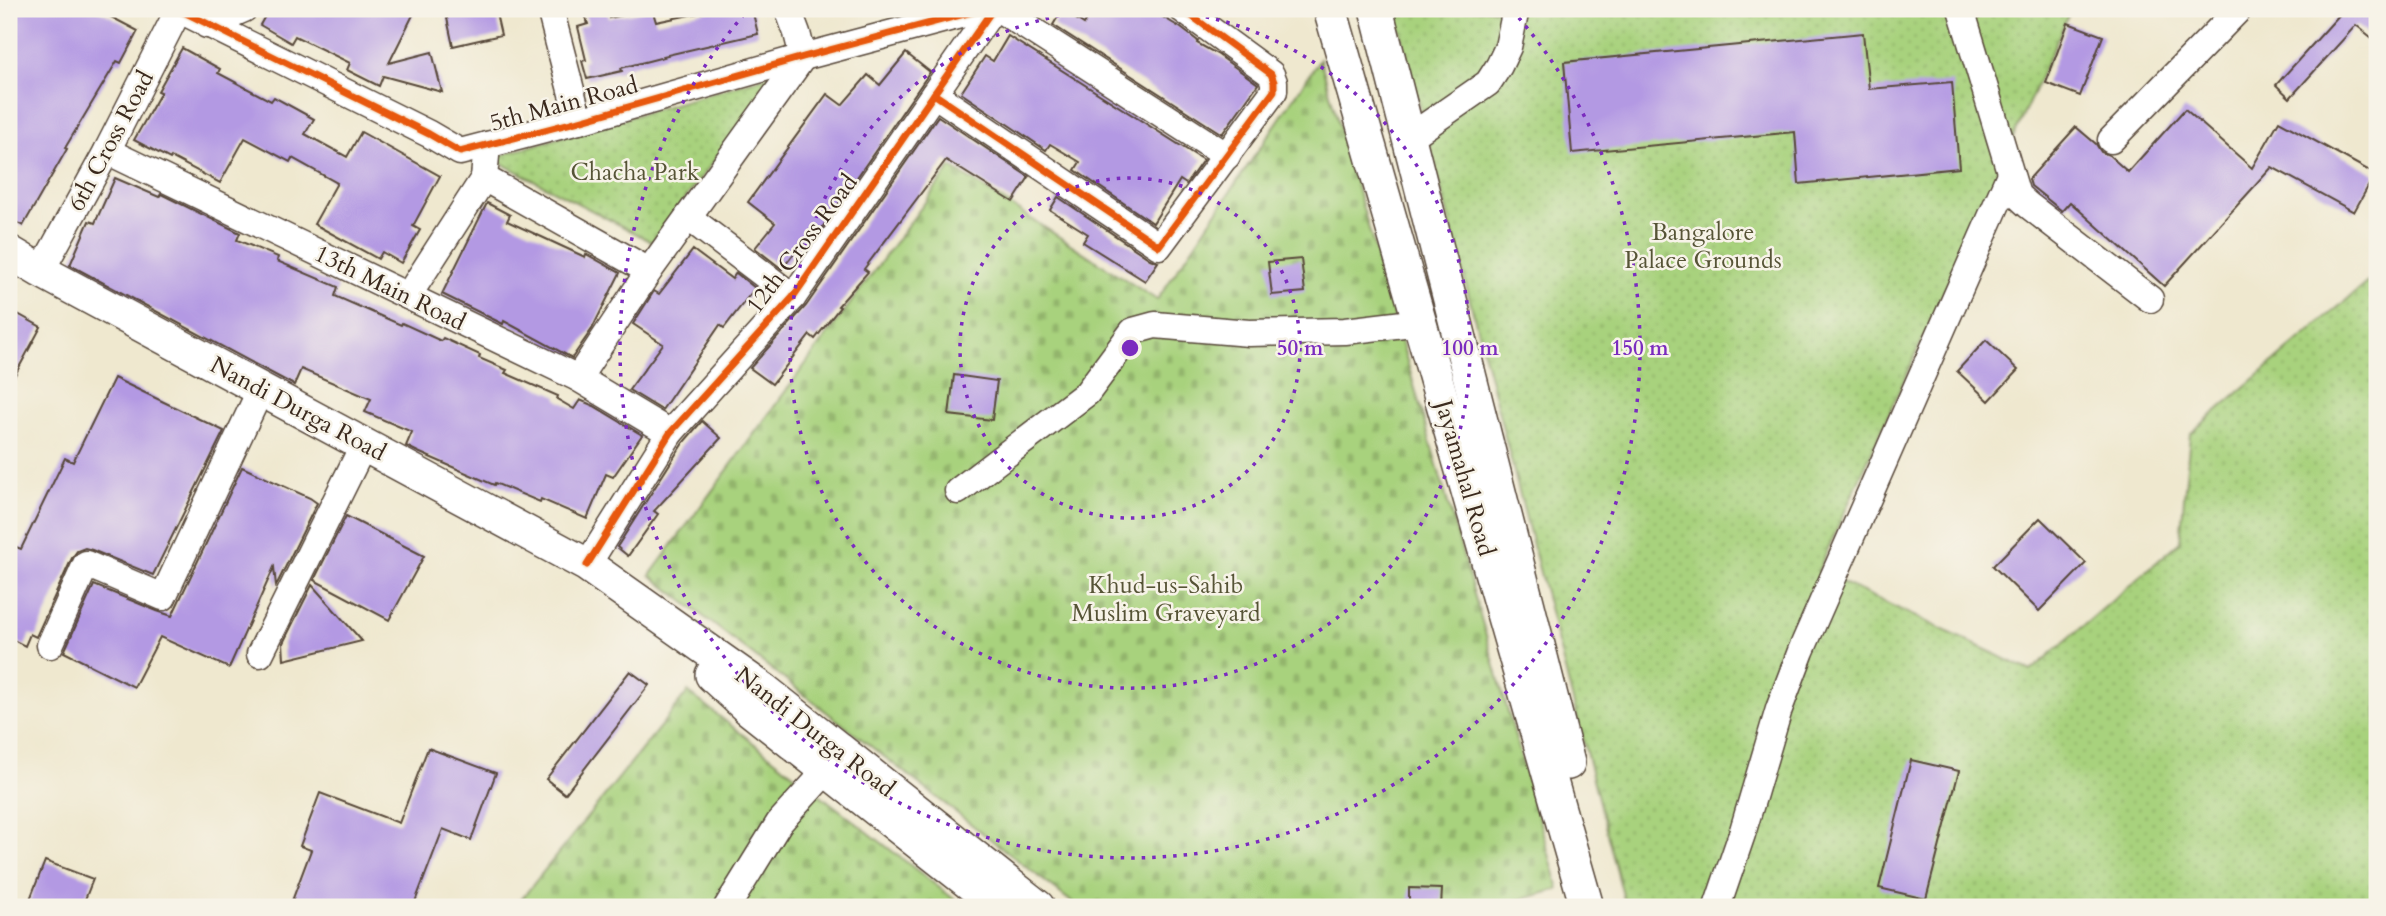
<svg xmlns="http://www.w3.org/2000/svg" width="2386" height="916" font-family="Cardo,serif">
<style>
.cemetery{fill:url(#cemetery-stones);stroke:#727e4e;stroke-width:2}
.park{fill:url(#park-dots);stroke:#727e4e;stroke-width:2}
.building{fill:#b399e3}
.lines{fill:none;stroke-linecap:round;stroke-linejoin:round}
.minor-casing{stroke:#564639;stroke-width:29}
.major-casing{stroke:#564639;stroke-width:36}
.minor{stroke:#fff;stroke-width:26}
.major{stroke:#fff;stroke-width:33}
.cycleway-casing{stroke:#f7f3e8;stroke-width:11}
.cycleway{stroke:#e8590c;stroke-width:7}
.ring{fill:none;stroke:#7b2cbf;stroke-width:3.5;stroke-dasharray:3.5 7}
.labels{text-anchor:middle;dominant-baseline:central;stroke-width:5;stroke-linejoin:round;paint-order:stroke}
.street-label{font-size:24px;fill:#3b2a1e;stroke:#f7f3e8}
.park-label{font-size:24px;fill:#565436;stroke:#f7f3e8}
.centre{fill:#7b2cbf;stroke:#f7f3e8;stroke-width:3.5}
.ring-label{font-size:21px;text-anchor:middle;font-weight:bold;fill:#7b2cbf;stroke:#f7f3e8;stroke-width:5;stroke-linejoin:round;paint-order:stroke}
</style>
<defs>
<pattern id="cemetery-stones" width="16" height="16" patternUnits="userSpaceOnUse" patternTransform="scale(1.75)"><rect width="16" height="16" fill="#a8d27d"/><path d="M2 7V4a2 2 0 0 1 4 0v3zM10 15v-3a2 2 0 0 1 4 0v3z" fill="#92b46c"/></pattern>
<pattern id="park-dots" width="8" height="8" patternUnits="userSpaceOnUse" patternTransform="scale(1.75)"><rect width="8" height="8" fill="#a8d27d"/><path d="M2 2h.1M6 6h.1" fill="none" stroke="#92b46c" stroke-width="1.8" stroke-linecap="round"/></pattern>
</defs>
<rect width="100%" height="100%" fill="#f7f3e8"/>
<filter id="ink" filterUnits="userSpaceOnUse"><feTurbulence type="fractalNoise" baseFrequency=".0143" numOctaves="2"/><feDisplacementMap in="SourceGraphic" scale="14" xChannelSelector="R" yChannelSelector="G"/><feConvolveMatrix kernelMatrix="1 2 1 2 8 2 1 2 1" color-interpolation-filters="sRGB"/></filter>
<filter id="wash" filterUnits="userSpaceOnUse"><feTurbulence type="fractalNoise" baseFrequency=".00686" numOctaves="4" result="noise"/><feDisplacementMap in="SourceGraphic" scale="28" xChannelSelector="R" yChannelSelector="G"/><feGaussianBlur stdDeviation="1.57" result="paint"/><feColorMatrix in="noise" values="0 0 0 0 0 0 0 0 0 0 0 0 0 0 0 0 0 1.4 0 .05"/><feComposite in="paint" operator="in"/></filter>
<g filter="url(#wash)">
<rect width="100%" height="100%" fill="#efe8cf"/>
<!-- cemetery -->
<g class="cemetery">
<path d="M1320,59L1559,889L1494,907H1078L650,575L951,167L1157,300Z"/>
<path d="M688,692L964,907H515Z"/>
</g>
<!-- park -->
<g class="park">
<path d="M1395,9H2071L1818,571L2031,671L2180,542L2190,434L2377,274V907H1626Z"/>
<path d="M782,72L652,242L491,158Z"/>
</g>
<g id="blocks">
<!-- building -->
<g class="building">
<path d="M16,9H96L138,31L121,63L117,61L65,148L67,149L23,226L9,218V22Z"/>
<path d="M269,9H416L389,63L432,52L442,92L383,76L379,86L347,70L350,63L295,36L291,43L260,25Z"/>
<path d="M445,9H495L501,35L453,46Z"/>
<path d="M583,9H606L609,18L652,9L656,22L718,9H752L758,34L663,56L664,57L621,68L622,71L587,79L582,61L586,60L578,27L588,24Z"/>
<path d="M1093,9H1165L1161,16L1181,28L1198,41L1197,43L1217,54L1258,84L1222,134L1053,25L1062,10L1084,24Z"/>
<path d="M2336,9H2377V42L2356,25L2290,98L2276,85L2341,13Z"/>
<path d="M2068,23L2103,36L2080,96L2046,83Z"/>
<path d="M1863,33L1869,89L1952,82L1959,168L1799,184L1795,132L1572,153L1564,62Z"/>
<path d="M1008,36L1203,160L1186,184L1180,180L1153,223L1075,170L1080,162L1050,144L1046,150L961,93L985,56L993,61Z"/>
<path d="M182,48L220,69L218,73L271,101L274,97L314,119L305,134L347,157L361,132L440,176L413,226L420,230L401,263L382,252L378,259L314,224L337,183L292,158L290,162L245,138L220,183L171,157L170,159L134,140L161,92L158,91Z"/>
<path d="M906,53L930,72L808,248L802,243L782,269L755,248L775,223L748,202L827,94L842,105L868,75L880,85Z"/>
<path d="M2185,109L2252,168L2279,121L2375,174L2354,212L2272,167L2164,286L2070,202L2062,211L2031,186L2029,179L2076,127L2096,144L2101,152L2109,155L2128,172Z"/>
<path d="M938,116L1029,177L1013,202L946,160L864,269L868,272L838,306L840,307L815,339L810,335L772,384L750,368L806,306Z"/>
<path d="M115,178L159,197L161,194L240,233L237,240L278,257L277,261L338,287L335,296L401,325L402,323L441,341L443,338L480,355L479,358L507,370L505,373L558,396L557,399L574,409L580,400L594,406L642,435L613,477L606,474L587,519L541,499L540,502L495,483L494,485L418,452L406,446L412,432L365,412L371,399L301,369L294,385L70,265L89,221L95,223Z"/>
<path d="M1058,197L1150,259L1158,262L1145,281L1083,242L1088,234L1050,210Z"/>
<path d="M487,203L510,215L507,221L585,257L586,254L620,273L592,329L572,358L504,321L503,324L442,294Z"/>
<path d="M693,250L732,279L736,273L755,288L724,328L720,325L662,410L629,390L663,344L633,324L654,291L659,294Z"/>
<path d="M1301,259L1305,292L1272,295L1268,262Z"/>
<path d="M9,309L41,327L9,386Z"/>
<path d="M1986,340L2018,370L1989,401L1957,371Z"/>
<path d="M954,375L997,381L992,420L949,415Z"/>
<path d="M114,378L224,431L153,575L92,550L85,548L77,551L72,558L36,637L30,634L25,646L9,638V544L21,549L65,458L73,462Z"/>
<path d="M702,421L721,438L654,511L658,514L628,556L617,547L683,443Z"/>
<path d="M242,467L310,498L317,503L276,586L274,567L229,668L160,637L134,687L64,652L94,585L157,611L172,616Z"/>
<path d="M346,516L424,556L389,620L314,580Z"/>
<path d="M2040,518L2086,563L2039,611L1993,566Z"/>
<path d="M312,585L362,641L284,660L283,643Z"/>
<path d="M630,671L649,685L565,794L546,779Z"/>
<path d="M428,748L496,773L471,840L443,829L413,907H309L292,901L311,850L300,846L320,793L399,823Z"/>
<path d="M1911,760L1959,771L1926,899L1879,888Z"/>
<path d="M45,861L93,879L82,907H27Z"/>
<path d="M1409,888L1442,889L1441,907H1409Z"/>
</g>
</g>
</g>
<g filter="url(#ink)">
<use href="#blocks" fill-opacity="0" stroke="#564639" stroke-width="2"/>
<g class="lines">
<!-- minor casing -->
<g class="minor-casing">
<g id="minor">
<path d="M178,9L429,134L460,152L579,121L803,57L983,9"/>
<path d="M550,9L579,121"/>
<path d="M999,9L1227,156"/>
<path d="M1961,9L2017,195L2028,205L2150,299"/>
<path d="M207,25L244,9"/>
<path d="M934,94L1159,246L1274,91V82L1271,74L1182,9"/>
<path d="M1410,137L1488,83L1499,66L1508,47L1516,9"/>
<path d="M2111,140L2239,9"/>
<path d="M487,145L484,178L649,271"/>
<path d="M107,151L578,378L670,433"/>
<path d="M688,217L793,297"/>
<path d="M41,271L107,151L179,9"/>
<path d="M408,296L484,178"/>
<path d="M578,378L649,271L803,57L797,33L788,9"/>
<path d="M958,491L1087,393L1133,331L1155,325L1249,333L1345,331L1420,322"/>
<path d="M587,565L670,433L793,297L993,9"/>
<path d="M50,645L86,564L163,597L261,389"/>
<path d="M260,654L364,444"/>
<path d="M727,907L779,823L827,770"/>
<path d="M1717,907L1742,834L1779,709L1801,651L2010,174"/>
</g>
</g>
<!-- major casing -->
<g class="major-casing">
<g id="major">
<path d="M1330,9L1587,907"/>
<path d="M1376,9L1568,763"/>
<path d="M9,252L41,271L587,565L764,690L1038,907"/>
<path d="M712,675L748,708L1000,907"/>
</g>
</g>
<!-- minor -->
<use href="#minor" class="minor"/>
<!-- major -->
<use href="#major" class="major"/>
<!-- cycleway casing -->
<g class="cycleway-casing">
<g id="cycleway">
<path d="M178,9L429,134L460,152L579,121L803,57L983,9"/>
<path d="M934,94L1159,246L1274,91V82L1271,74L1182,9"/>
<path d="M587,565L670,433L793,297L993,9"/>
</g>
</g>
<!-- cycleway -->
<use href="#cycleway" class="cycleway"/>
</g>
</g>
<!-- distance rings -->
<g class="ring">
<circle cx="1130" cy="348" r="170"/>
<path d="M1154 9A340 340 0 1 1 1106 9"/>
<path d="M1512 10A510 510 0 1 1 748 10"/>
</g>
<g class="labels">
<!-- street labels -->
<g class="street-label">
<text transform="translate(564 104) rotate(-15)">5th Main Road</text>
<text transform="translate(111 141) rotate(-62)">6th Cross Road</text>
<text transform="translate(802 244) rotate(-53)">12th Cross Road</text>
<text transform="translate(390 288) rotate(26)">13th Main Road</text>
<text transform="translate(298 409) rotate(28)">Nandi Durga Road</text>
<text transform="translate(1465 478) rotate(74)">Jayamahal Road</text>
<text transform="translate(815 732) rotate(38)">Nandi Durga Road</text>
</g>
<!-- park labels -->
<g class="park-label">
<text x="635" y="172">Chacha Park</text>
<text x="1703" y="232">Bangalore<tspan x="1703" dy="28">Palace Grounds</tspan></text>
<text x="1166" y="585">Khud-us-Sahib<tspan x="1166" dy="28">Muslim Graveyard</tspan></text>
</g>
</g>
<circle cx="1130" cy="348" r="10" class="centre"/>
<g class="ring-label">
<text x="1300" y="355">50 m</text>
<text x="1470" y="355">100 m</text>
<text x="1640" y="355">150 m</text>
</g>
<!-- margin -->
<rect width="2386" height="916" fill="none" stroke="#f7f3e8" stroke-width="35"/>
</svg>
